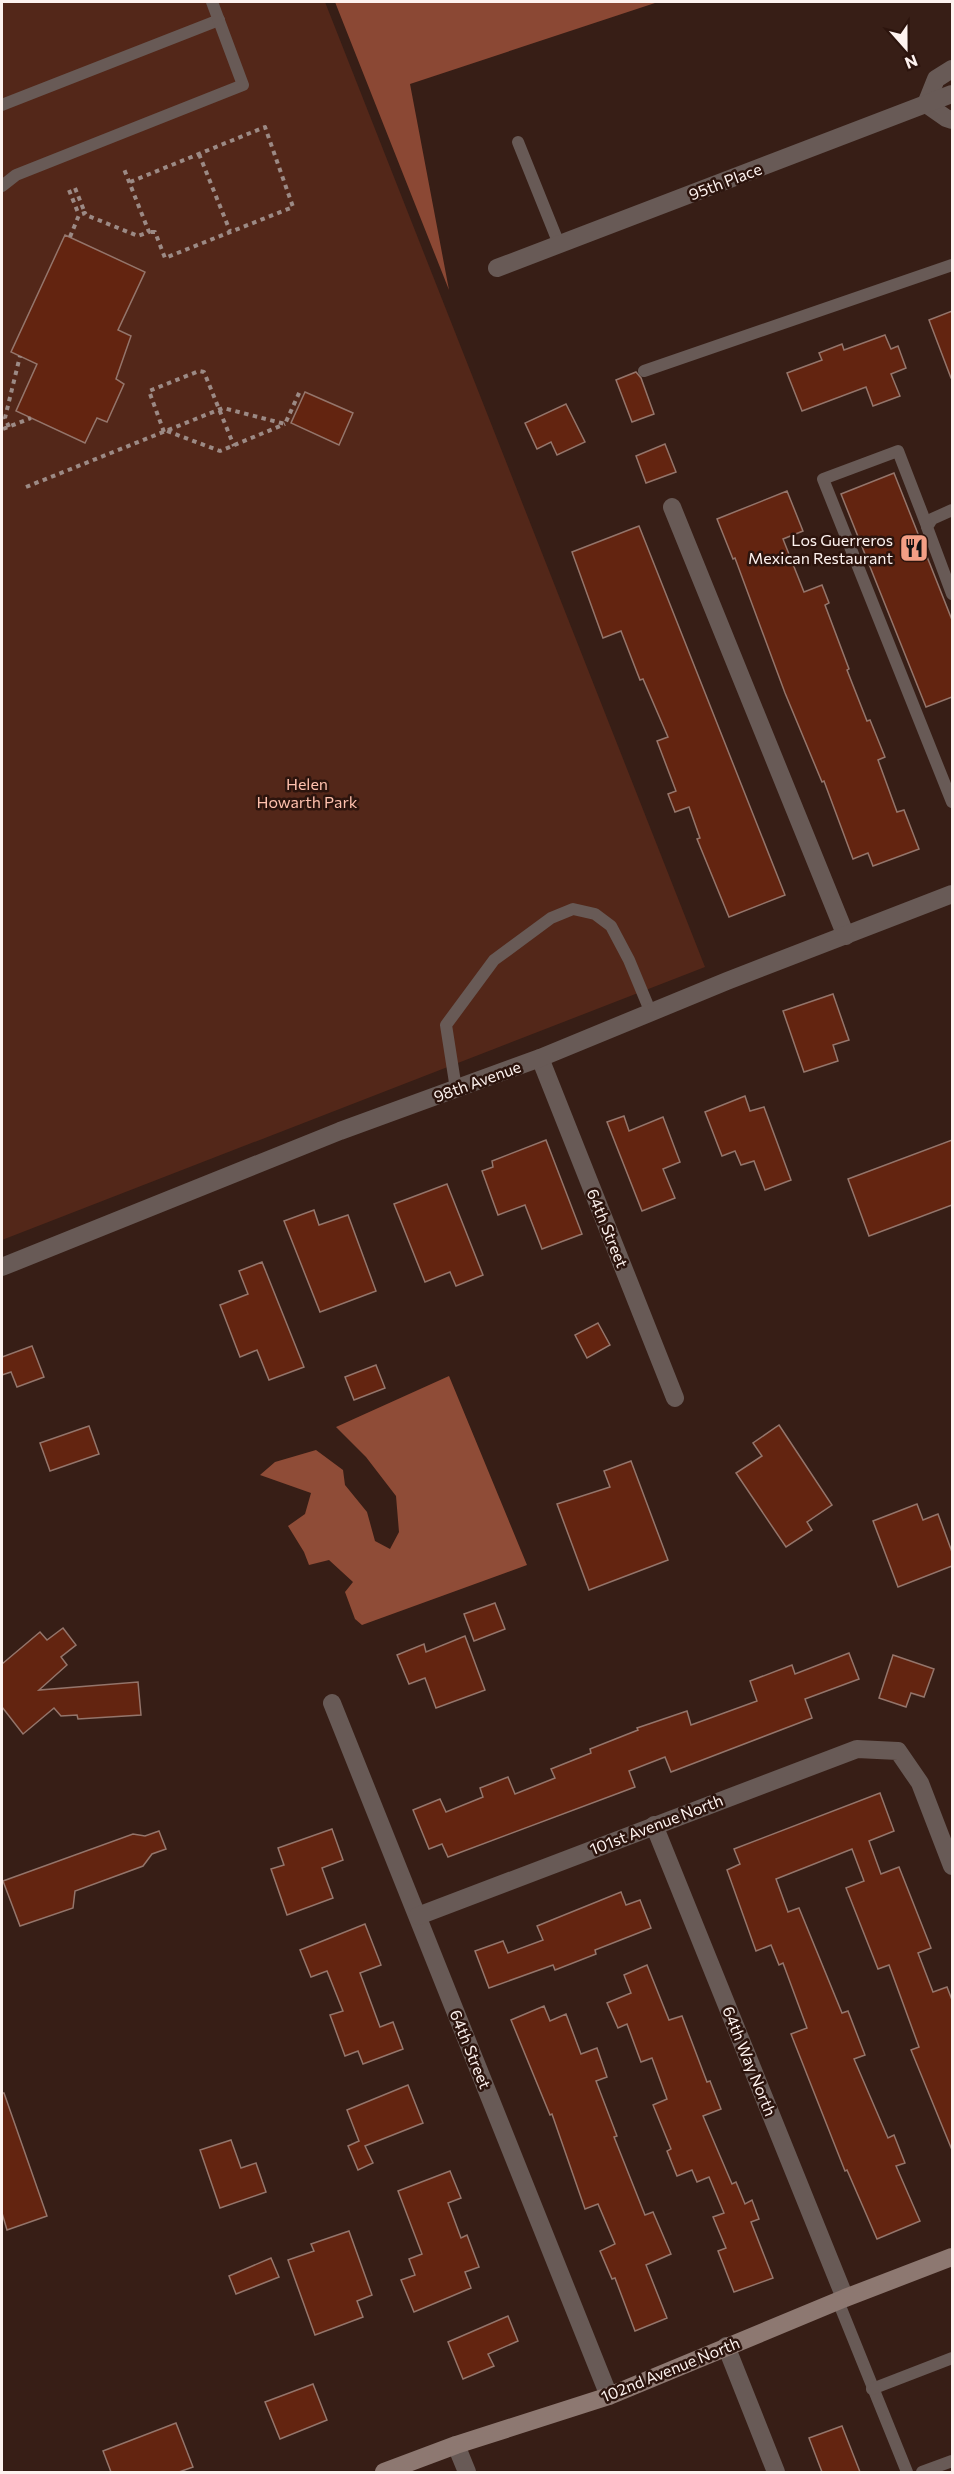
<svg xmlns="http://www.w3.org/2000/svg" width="954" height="2474" font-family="Commissioner,sans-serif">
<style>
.green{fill:#532719}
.forest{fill:#8b4834}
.water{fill:#8f4c37}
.building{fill:#632410;stroke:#94756b;stroke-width:1.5}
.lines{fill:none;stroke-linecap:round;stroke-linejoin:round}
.path{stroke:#9c8a85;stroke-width:4;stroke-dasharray:4.5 4.5;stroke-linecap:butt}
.lane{stroke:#685a56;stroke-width:12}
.street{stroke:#685a56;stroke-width:18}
.secondary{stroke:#8d7871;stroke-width:18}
.labels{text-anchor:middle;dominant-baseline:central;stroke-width:5;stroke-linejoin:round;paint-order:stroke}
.street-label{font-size:16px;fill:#fdf2ef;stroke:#2c140d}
.poi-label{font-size:16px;fill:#fdf2ef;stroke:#2c140d;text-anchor:end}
.park-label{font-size:16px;fill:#fec0ad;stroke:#2c140d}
</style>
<rect width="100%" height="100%" fill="#371e16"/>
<!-- green -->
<path class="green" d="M2,2H325L705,967L2,1240Z"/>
<!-- forest -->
<path class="forest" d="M335,2H658L410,84L449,290Z"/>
<!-- water -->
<path class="water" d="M449,1376L527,1565L362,1625L355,1619L345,1592L353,1582L329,1560L309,1565L304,1552L288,1526L305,1514L311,1493L260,1475L275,1462L316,1450L343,1470L345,1485L367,1512L375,1541L390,1549L399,1532L396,1496L366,1457L336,1427Z"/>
<!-- building -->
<g class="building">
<path d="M65,235L145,272L118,330L131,336L116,379L124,384L107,422L97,418L85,443L16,411L37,364L11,352Z"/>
<path d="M952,311V378H951L929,320Z"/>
<path d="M885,335L891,349L898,346L906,368L891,374L900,396L873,406L866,387L802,411L787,373L822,360L819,353L842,344L844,350Z"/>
<path d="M636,372L641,378L654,414L632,422L616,380Z"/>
<path d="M305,392L353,413L339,445L291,423Z"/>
<path d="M566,404L585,442L557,455L551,442L537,449L525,423Z"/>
<path d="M665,444L676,472L646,483L636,456Z"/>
<path d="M894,473L952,620V697L926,707L841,494Z"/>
<path d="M787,491L803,531L783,539L804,592L822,585L829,603L825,605L849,669L847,670L867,721L870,720L885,757L878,760L897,812L904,810L919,849L873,866L868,853L853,859L824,781L822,782L785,693L735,558L733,559L717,519Z"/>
<path d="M639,526L785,895L729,917L697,839L700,838L689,807L675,812L668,794L676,791L657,741L668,737L643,679L640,680L621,631L603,638L572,552Z"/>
<path d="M833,994L849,1040L833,1045L838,1061L804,1072L783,1011Z"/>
<path d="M745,1096L750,1111L764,1107L791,1180L765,1190L754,1161L741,1165L735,1151L722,1156L705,1112Z"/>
<path d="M624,1116L629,1131L663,1117L680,1162L663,1169L675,1198L642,1211L607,1122Z"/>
<path d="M546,1140L582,1234L542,1249L525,1205L498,1215L482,1171L493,1167L492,1161Z"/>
<path d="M952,1140V1205L869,1236L848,1179Z"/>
<path d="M447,1184L483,1275L456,1286L450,1272L425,1282L394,1204Z"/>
<path d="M314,1210L319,1225L348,1215L376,1291L320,1312L284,1221Z"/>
<path d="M262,1262L304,1367L269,1380L257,1350L240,1357L220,1305L248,1294L239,1271Z"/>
<path d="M598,1323L610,1345L587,1358L575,1335Z"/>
<path d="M32,1346L44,1377L17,1387L11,1372L2,1375V1357Z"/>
<path d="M376,1365L385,1388L354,1400L345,1377Z"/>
<path d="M779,1425L832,1505L807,1522L812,1530L786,1547L736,1473L762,1456L753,1443Z"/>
<path d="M89,1426L99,1454L50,1471L40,1443Z"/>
<path d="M631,1461L668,1560L589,1590L557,1504L610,1487L604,1471Z"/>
<path d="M917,1504L923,1520L938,1514L952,1552V1566L898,1587L873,1521Z"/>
<path d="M495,1603L505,1629L474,1641L464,1614Z"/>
<path d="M63,1628L76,1645L61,1657L67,1665L39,1690L138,1682L141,1715L78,1719L77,1715L61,1716L54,1708L23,1734L2,1707V1664L40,1632L47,1640Z"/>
<path d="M465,1636L485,1690L436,1708L425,1678L409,1684L397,1655L424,1644L426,1652Z"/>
<path d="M849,1653L859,1679L805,1699L812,1718L671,1772L665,1757L629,1771L635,1787L448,1857L442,1844L429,1849L413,1810L440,1799L446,1812L483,1797L480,1788L508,1777L515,1794L555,1778L551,1769L591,1753L590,1749L638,1730L637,1728L687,1711L691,1725L757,1701L750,1681L792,1665L795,1674Z"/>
<path d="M893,1655L934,1669L924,1697L911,1693L906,1707L879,1698Z"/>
<path d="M880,1793L894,1831L869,1841L881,1874L899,1867L931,1948L918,1953L933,1992L947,1987L952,2000V2150L911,2050L919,2047L889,1965L878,1969L846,1888L864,1881L852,1849L776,1879L788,1912L799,1908L842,2013L848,2011L865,2055L854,2059L888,2138L894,2135L905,2163L896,2166L920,2221L877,2239L847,2170L845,2171L791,2034L807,2028L783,1963L779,1965L771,1945L756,1951L727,1870L740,1864L734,1849Z"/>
<path d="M332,1829L343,1860L322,1868L333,1898L287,1915L271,1869L284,1865L278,1848Z"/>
<path d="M159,1831L166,1849L152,1854L143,1866L75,1891L73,1908L20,1926L3,1881L133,1834L145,1836Z"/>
<path d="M621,1892L626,1905L640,1900L651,1928L595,1950L596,1954L555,1970L553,1965L489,1988L475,1951L503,1941L508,1953L543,1940L537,1926Z"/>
<path d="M365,1924L381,1965L360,1973L380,2027L393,2022L403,2049L363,2064L358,2051L345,2056L330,2015L343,2011L327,1971L311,1977L300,1950Z"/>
<path d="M647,1965L669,2020L682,2016L707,2082L710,2081L721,2109L703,2116L732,2184L736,2182L745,2204L752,2200L759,2219L751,2222L773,2278L734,2292L718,2251L726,2248L713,2217L724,2213L709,2177L697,2182L692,2170L677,2176L667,2151L671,2149L653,2105L667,2099L652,2058L641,2062L627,2024L618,2028L607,2003L631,1993L624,1975Z"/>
<path d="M544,2006L550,2021L566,2014L581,2054L597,2048L607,2077L596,2081L617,2136L614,2137L645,2215L653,2212L671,2254L646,2265L667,2318L635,2331L615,2278L612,2279L600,2251L615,2244L598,2204L585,2209L552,2114L550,2115L511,2020Z"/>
<path d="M408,2085L423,2123L365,2146L373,2163L358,2170L348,2146L359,2141L347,2110Z"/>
<path d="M2,2093H4L47,2216L7,2230L2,2213Z"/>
<path d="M231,2140L241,2168L256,2163L266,2192L220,2208L200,2150Z"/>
<path d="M450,2171L461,2198L448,2203L461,2238L467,2235L479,2267L465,2272L471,2288L414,2312L401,2280L415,2275L409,2259L422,2254L398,2191Z"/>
<path d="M349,2231L372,2295L357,2301L363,2317L315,2335L288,2260L314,2251L311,2244Z"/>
<path d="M271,2258L279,2277L236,2294L229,2276Z"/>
<path d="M508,2316L518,2341L488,2354L494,2366L463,2379L448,2342Z"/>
<path d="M313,2384L327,2420L280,2439L265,2402Z"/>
<path d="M176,2423L193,2467L179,2472H111L103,2451Z"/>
<path d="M842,2426L860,2472H822L809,2438Z"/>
</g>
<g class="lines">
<!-- path -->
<g class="path">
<path d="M199,154L230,231"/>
<path d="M130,182L265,127L293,207L165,258L155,232H149"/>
<path d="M75,188L85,213"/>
<path d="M69,190L79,215"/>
<path d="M70,237L79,215L85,213L86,215L138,236L149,232L124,169"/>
<path d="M9,427L5,418L20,356"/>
<path d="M3,429L31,418"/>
<path d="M167,431L220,451L285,424"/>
<path d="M164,432L149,391L199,371L204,372L234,446"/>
<path d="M26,487L223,408L285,424L300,391"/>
</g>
<!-- lane -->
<g class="lane">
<path d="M2,105L219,20"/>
<path d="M518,142L559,244"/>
<path d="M2,186L16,175L243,85L212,2"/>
<path d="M644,371L952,265"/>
<path d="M952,510L932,519L927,527L952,594"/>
<path d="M927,526L898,451L823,479L952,802"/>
<path d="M456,1089L446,1025L494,960L551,918L573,909L595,914L611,926L629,960L651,1013"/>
<path d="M838,2301L907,2472"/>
<path d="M872,2389L952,2358"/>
<path d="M922,2472L952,2461"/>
</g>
<!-- street -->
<g class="street">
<path d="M952,69L936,79L926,104L946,118L952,120"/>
<path d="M497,268L952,94"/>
<path d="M672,507L846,936"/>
<path d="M540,1058L675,1398"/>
<path d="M2,1267L340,1131L540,1058L727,981L952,894"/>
<path d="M332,1703L609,2396"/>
<path d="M654,1825L845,2298"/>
<path d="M418,1916L857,1749L898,1751L920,1783L952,1866"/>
<path d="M726,2346L776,2472"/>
<path d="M456,2445L467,2472"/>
</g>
<!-- secondary -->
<path class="secondary" d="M384,2472L456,2445L609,2396L845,2298L952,2257"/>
</g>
<!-- icons -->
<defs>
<g id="restaurant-square" transform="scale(1.5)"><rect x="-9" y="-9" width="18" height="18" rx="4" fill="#f39f85" stroke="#2c140d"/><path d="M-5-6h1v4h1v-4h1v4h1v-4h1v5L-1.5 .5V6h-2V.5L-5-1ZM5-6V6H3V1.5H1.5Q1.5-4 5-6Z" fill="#111"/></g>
</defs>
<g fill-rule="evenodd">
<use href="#restaurant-square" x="914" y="548"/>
</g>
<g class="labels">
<!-- street labels -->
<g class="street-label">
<text transform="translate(725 181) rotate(-21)">95th Place</text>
<text transform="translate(477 1081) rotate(-20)">98th Avenue</text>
<text transform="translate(608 1228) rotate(68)">64th Street</text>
<text transform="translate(656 1824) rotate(-21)">101st Avenue North</text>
<text transform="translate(471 2049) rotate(68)">64th Street</text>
<text transform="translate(750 2061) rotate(68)">64th Way North</text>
<text transform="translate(670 2369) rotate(-22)">102nd Avenue North</text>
</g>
<!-- poi labels -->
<g class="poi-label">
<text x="893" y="539">Los Guerreros<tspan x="893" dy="18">Mexican Restaurant</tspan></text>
</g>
<!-- park labels -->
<g class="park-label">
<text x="307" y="783">Helen<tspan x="307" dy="18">Howarth Park</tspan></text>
</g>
</g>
<!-- border -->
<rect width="954" height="2474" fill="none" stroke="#fdf2ef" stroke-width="6"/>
<!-- north arrow -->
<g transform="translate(906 48) rotate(159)" stroke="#2c140d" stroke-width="4.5" paint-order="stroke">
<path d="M0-4.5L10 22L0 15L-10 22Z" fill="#fdf2ef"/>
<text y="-9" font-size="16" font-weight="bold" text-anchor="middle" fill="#fdf2ef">N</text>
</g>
</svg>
